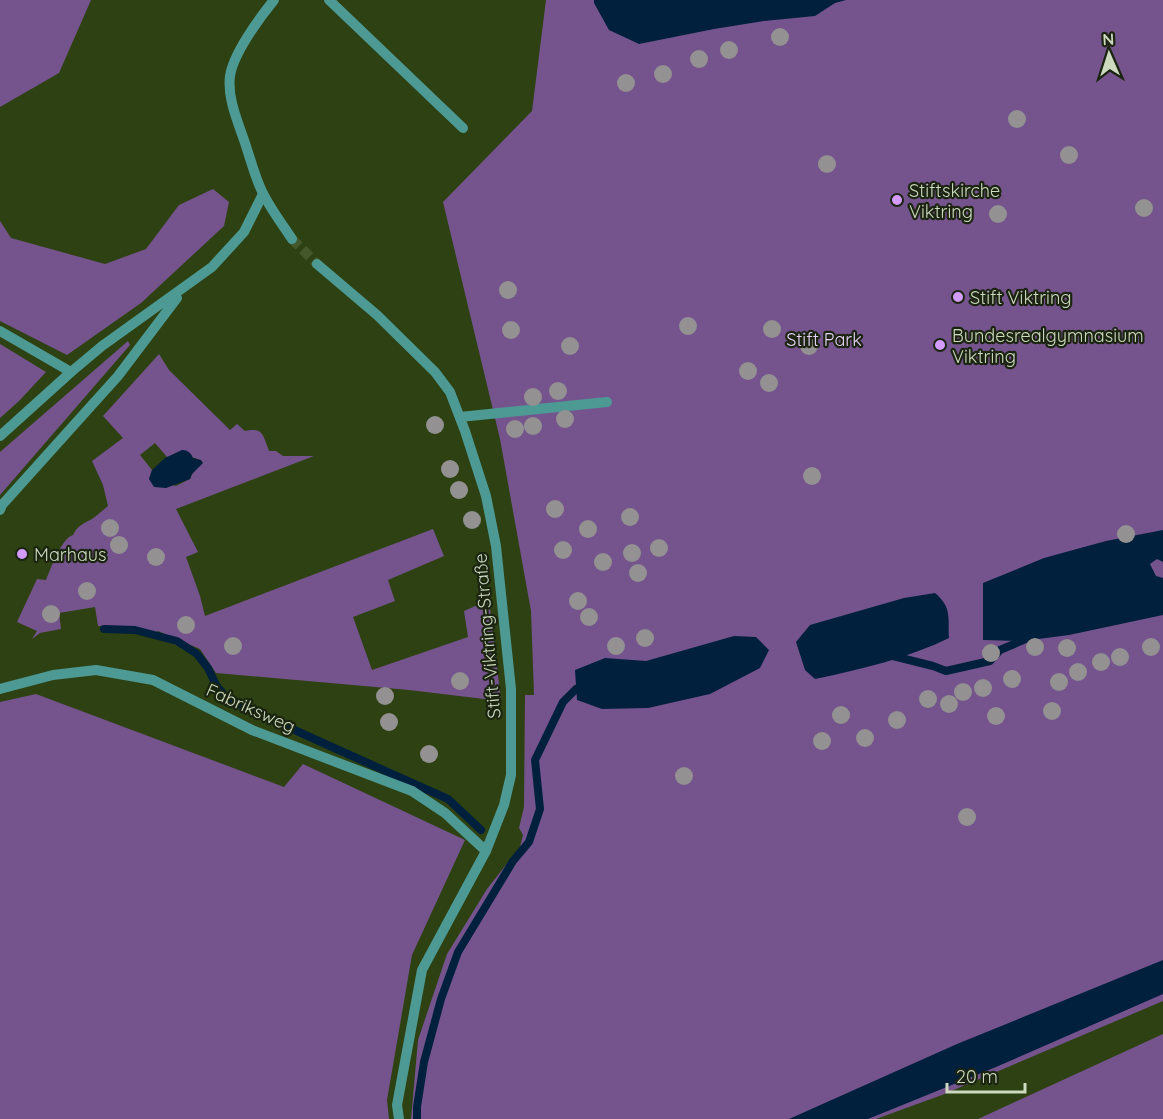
<svg xmlns="http://www.w3.org/2000/svg" width="1163" height="1119" font-family="Quicksand,sans-serif">
<style>
.green{fill:#75548e;fill-rule:evenodd}
.water{fill:#01203d}
.lines{fill:none;stroke-linecap:round;stroke-linejoin:round}
.stream{stroke:#01203d;stroke-width:8}
.minor-tunnel{stroke:#45582c;stroke-width:10;stroke-dasharray:10 5;stroke-linecap:butt}
.minor{stroke:#4d9993;stroke-width:10}
.tree{fill:#939191}
.poi-dot{fill:#d39cfc;stroke:#1b2410;stroke-width:2}
.labels{text-anchor:middle;dominant-baseline:central;stroke-width:4.5;stroke-linejoin:round;paint-order:stroke}
.poi-label{font-size:18px;fill:#cddac0;stroke:#1b2410;text-anchor:start}
.park-label{font-size:18px;fill:#e7d3f9;stroke:#1b2410}
.street-label{font-size:18px;fill:#cddac0;stroke:#1b2410}
</style>
<rect width="100%" height="100%" fill="#2d4112"/>
<!-- green -->
<g class="green">
<path d="M0,0H91L59,73L0,107Z"/>
<path d="M546,0H1163V1001L942,1095L876,1119H411L418,1040L447,954L487,889L520,847L523,835L519,828L524,807L525,695H534L531,611L500,439L443,202L532,111Z"/>
<path d="M213,189L229,202L224,226L141,303L67,355L0,321V221L11,238L105,264L146,249L179,205Z"/>
<path d="M128,341L130,345L0,495V452Z"/>
<path d="M0,344L46,372L19,401L0,418Z"/>
<path d="M159,354L169,370L230,430L237,424L245,431C264,427 263,436 269,451H276L283,456H314L176,509L198,552L186,557L200,596L205,616L433,529L444,556L388,580L395,601L353,617L372,670L468,637L464,611L489,600L501,701L409,690L216,673L200,649L158,631L155,633L124,626H98L95,607L59,613L61,629L40,633L32,639L37,631L17,622L37,579L46,580C51,568 61,539 73,535C77,526 84,523 92,519C98,515 103,510 108,506L103,485L92,461L123,438L103,416ZM155,443L167,457C177,454 195,456 202,462C197,466 192,473 190,479L176,486L149,479L152,470L140,455Z"/>
<path d="M36,694L284,787L303,764L465,840L412,955L387,1100L389,1119H0V702Z"/>
<path d="M1163,1034V1119H978Z"/>
</g>
<!-- water -->
<g class="water">
<path d="M594,0H846L835,3L815,16L764,21L714,29L639,44L609,30L594,3Z"/>
<path d="M182,450C188,450 191,453 193,458L201,460L203,463L192,474L190,479L166,488L154,487L149,479L152,470L165,458Z"/>
<path d="M1163,530V562L1157,559L1150,564L1156,576L1163,578V615L1069,635L1023,641L983,640V583L1044,558L1106,541Z"/>
<path d="M935,593C952,607 948,618 949,638C908,658 859,670 815,679L805,670L796,642L810,625L904,598Z"/>
<path d="M734,636L756,637L769,650L760,668L710,694L648,708L602,709L577,700L575,670L605,658L646,661Z"/>
<path d="M1163,960V994L996,1067L868,1119H789L957,1044Z"/>
</g>
<g class="lines">
<!-- stream -->
<g class="stream">
<path d="M104,629L135,630L177,641L197,654L208,668L216,685L226,697L248,709L332,747L448,799L481,830"/>
<path d="M889,655L933,666L946,671L990,661L1000,650L1028,638"/>
<path d="M417,1119V1107L424,1062L441,999L458,952L513,861L529,842L540,809L535,760L563,702L576,689"/>
</g>
<!-- minor-tunnel -->
<path class="minor-tunnel" d="M292,239L317,264"/>
<!-- minor -->
<g class="minor">
<path d="M274,0C260,17 233,54 230,76C227,98 238,122 245,143C250,158 254,173 260,187C268,206 281,222 292,239"/>
<path d="M329,0L463,128"/>
<path d="M317,264L377,315L435,372L450,392L465,431L486,496L496,546L511,689V775L504,805L486,851L422,970L397,1105L399,1119"/>
<path d="M0,331L71,372"/>
<path d="M460,417L607,402"/>
<path d="M0,436L71,372L102,346L212,267L244,232L263,194"/>
<path d="M0,510L2,505L118,376L177,298"/>
<path d="M0,689L53,675L96,670L153,680L252,730L412,791L445,813L486,851"/>
</g>
</g>
<!-- trees -->
<g class="tree">
<circle cx="780" cy="37" r="9"/>
<circle cx="729" cy="50" r="9"/>
<circle cx="699" cy="59" r="9"/>
<circle cx="663" cy="74" r="9"/>
<circle cx="626" cy="83" r="9"/>
<circle cx="1017" cy="119" r="9"/>
<circle cx="1069" cy="155" r="9"/>
<circle cx="827" cy="164" r="9"/>
<circle cx="1144" cy="208" r="9"/>
<circle cx="998" cy="214" r="9"/>
<circle cx="508" cy="290" r="9"/>
<circle cx="688" cy="326" r="9"/>
<circle cx="772" cy="329" r="9"/>
<circle cx="511" cy="330" r="9"/>
<circle cx="570" cy="346" r="9"/>
<circle cx="809" cy="346" r="9"/>
<circle cx="748" cy="371" r="9"/>
<circle cx="769" cy="383" r="9"/>
<circle cx="558" cy="391" r="9"/>
<circle cx="533" cy="397" r="9"/>
<circle cx="565" cy="419" r="9"/>
<circle cx="435" cy="425" r="9"/>
<circle cx="533" cy="426" r="9"/>
<circle cx="515" cy="429" r="9"/>
<circle cx="450" cy="469" r="9"/>
<circle cx="812" cy="476" r="9"/>
<circle cx="459" cy="490" r="9"/>
<circle cx="555" cy="509" r="9"/>
<circle cx="630" cy="517" r="9"/>
<circle cx="472" cy="520" r="9"/>
<circle cx="110" cy="528" r="9"/>
<circle cx="588" cy="529" r="9"/>
<circle cx="1126" cy="534" r="9"/>
<circle cx="119" cy="545" r="9"/>
<circle cx="659" cy="548" r="9"/>
<circle cx="563" cy="550" r="9"/>
<circle cx="632" cy="553" r="9"/>
<circle cx="156" cy="557" r="9"/>
<circle cx="603" cy="562" r="9"/>
<circle cx="638" cy="573" r="9"/>
<circle cx="87" cy="591" r="9"/>
<circle cx="578" cy="601" r="9"/>
<circle cx="51" cy="614" r="9"/>
<circle cx="589" cy="617" r="9"/>
<circle cx="186" cy="625" r="9"/>
<circle cx="645" cy="638" r="9"/>
<circle cx="233" cy="646" r="9"/>
<circle cx="616" cy="646" r="9"/>
<circle cx="1035" cy="647" r="9"/>
<circle cx="1151" cy="647" r="9"/>
<circle cx="1067" cy="648" r="9"/>
<circle cx="991" cy="653" r="9"/>
<circle cx="1120" cy="657" r="9"/>
<circle cx="1101" cy="662" r="9"/>
<circle cx="1078" cy="672" r="9"/>
<circle cx="1012" cy="679" r="9"/>
<circle cx="460" cy="681" r="9"/>
<circle cx="1059" cy="682" r="9"/>
<circle cx="983" cy="688" r="9"/>
<circle cx="963" cy="692" r="9"/>
<circle cx="385" cy="696" r="9"/>
<circle cx="928" cy="699" r="9"/>
<circle cx="949" cy="704" r="9"/>
<circle cx="1052" cy="711" r="9"/>
<circle cx="841" cy="715" r="9"/>
<circle cx="996" cy="716" r="9"/>
<circle cx="897" cy="720" r="9"/>
<circle cx="389" cy="722" r="9"/>
<circle cx="865" cy="738" r="9"/>
<circle cx="822" cy="741" r="9"/>
<circle cx="429" cy="754" r="9"/>
<circle cx="684" cy="776" r="9"/>
<circle cx="967" cy="817" r="9"/>
</g>
<!-- markers -->
<g class="poi-dot">
<circle cx="897" cy="200" r="6"/>
<circle cx="958" cy="297" r="6"/>
<circle cx="940" cy="345" r="6"/>
<circle cx="22" cy="554" r="6"/>
</g>
<g class="labels">
<!-- poi labels -->
<g class="poi-label">
<text x="909" y="190">Stiftskirche<tspan x="909" dy="21">Viktring</tspan></text>
<text x="970" y="297">Stift Viktring</text>
<text x="952" y="335">Bundesrealgymnasium<tspan x="952" dy="21">Viktring</tspan></text>
<text x="34" y="554">Marhaus</text>
</g>
<!-- park labels -->
<g class="park-label">
<text x="824" y="339">Stift Park</text>
</g>
<!-- street labels -->
<g class="street-label">
<text transform="translate(487 636) rotate(-95)">Stift-Viktring-Straße</text>
<text transform="translate(251 708) rotate(24)">Fabriksweg</text>
</g>
</g>
<!-- north arrow -->
<g transform="translate(1109 54) rotate(357)" stroke="#1b2410" stroke-width="4.5" paint-order="stroke">
<path d="M0-4.5L10 22L0 15L-10 22Z" fill="#cddac0"/>
<text y="-9" font-size="16" font-weight="bold" text-anchor="middle" fill="#cddac0">N</text>
</g>
<!-- scale -->
<path d="M947 1083v9h78v-9" fill="none" stroke="#cddac0" stroke-width="3"/>
<text x="956" y="1083" font-size="18" fill="#cddac0" stroke="#1b2410" stroke-width="4.5" paint-order="stroke">20 m</text>
</svg>
